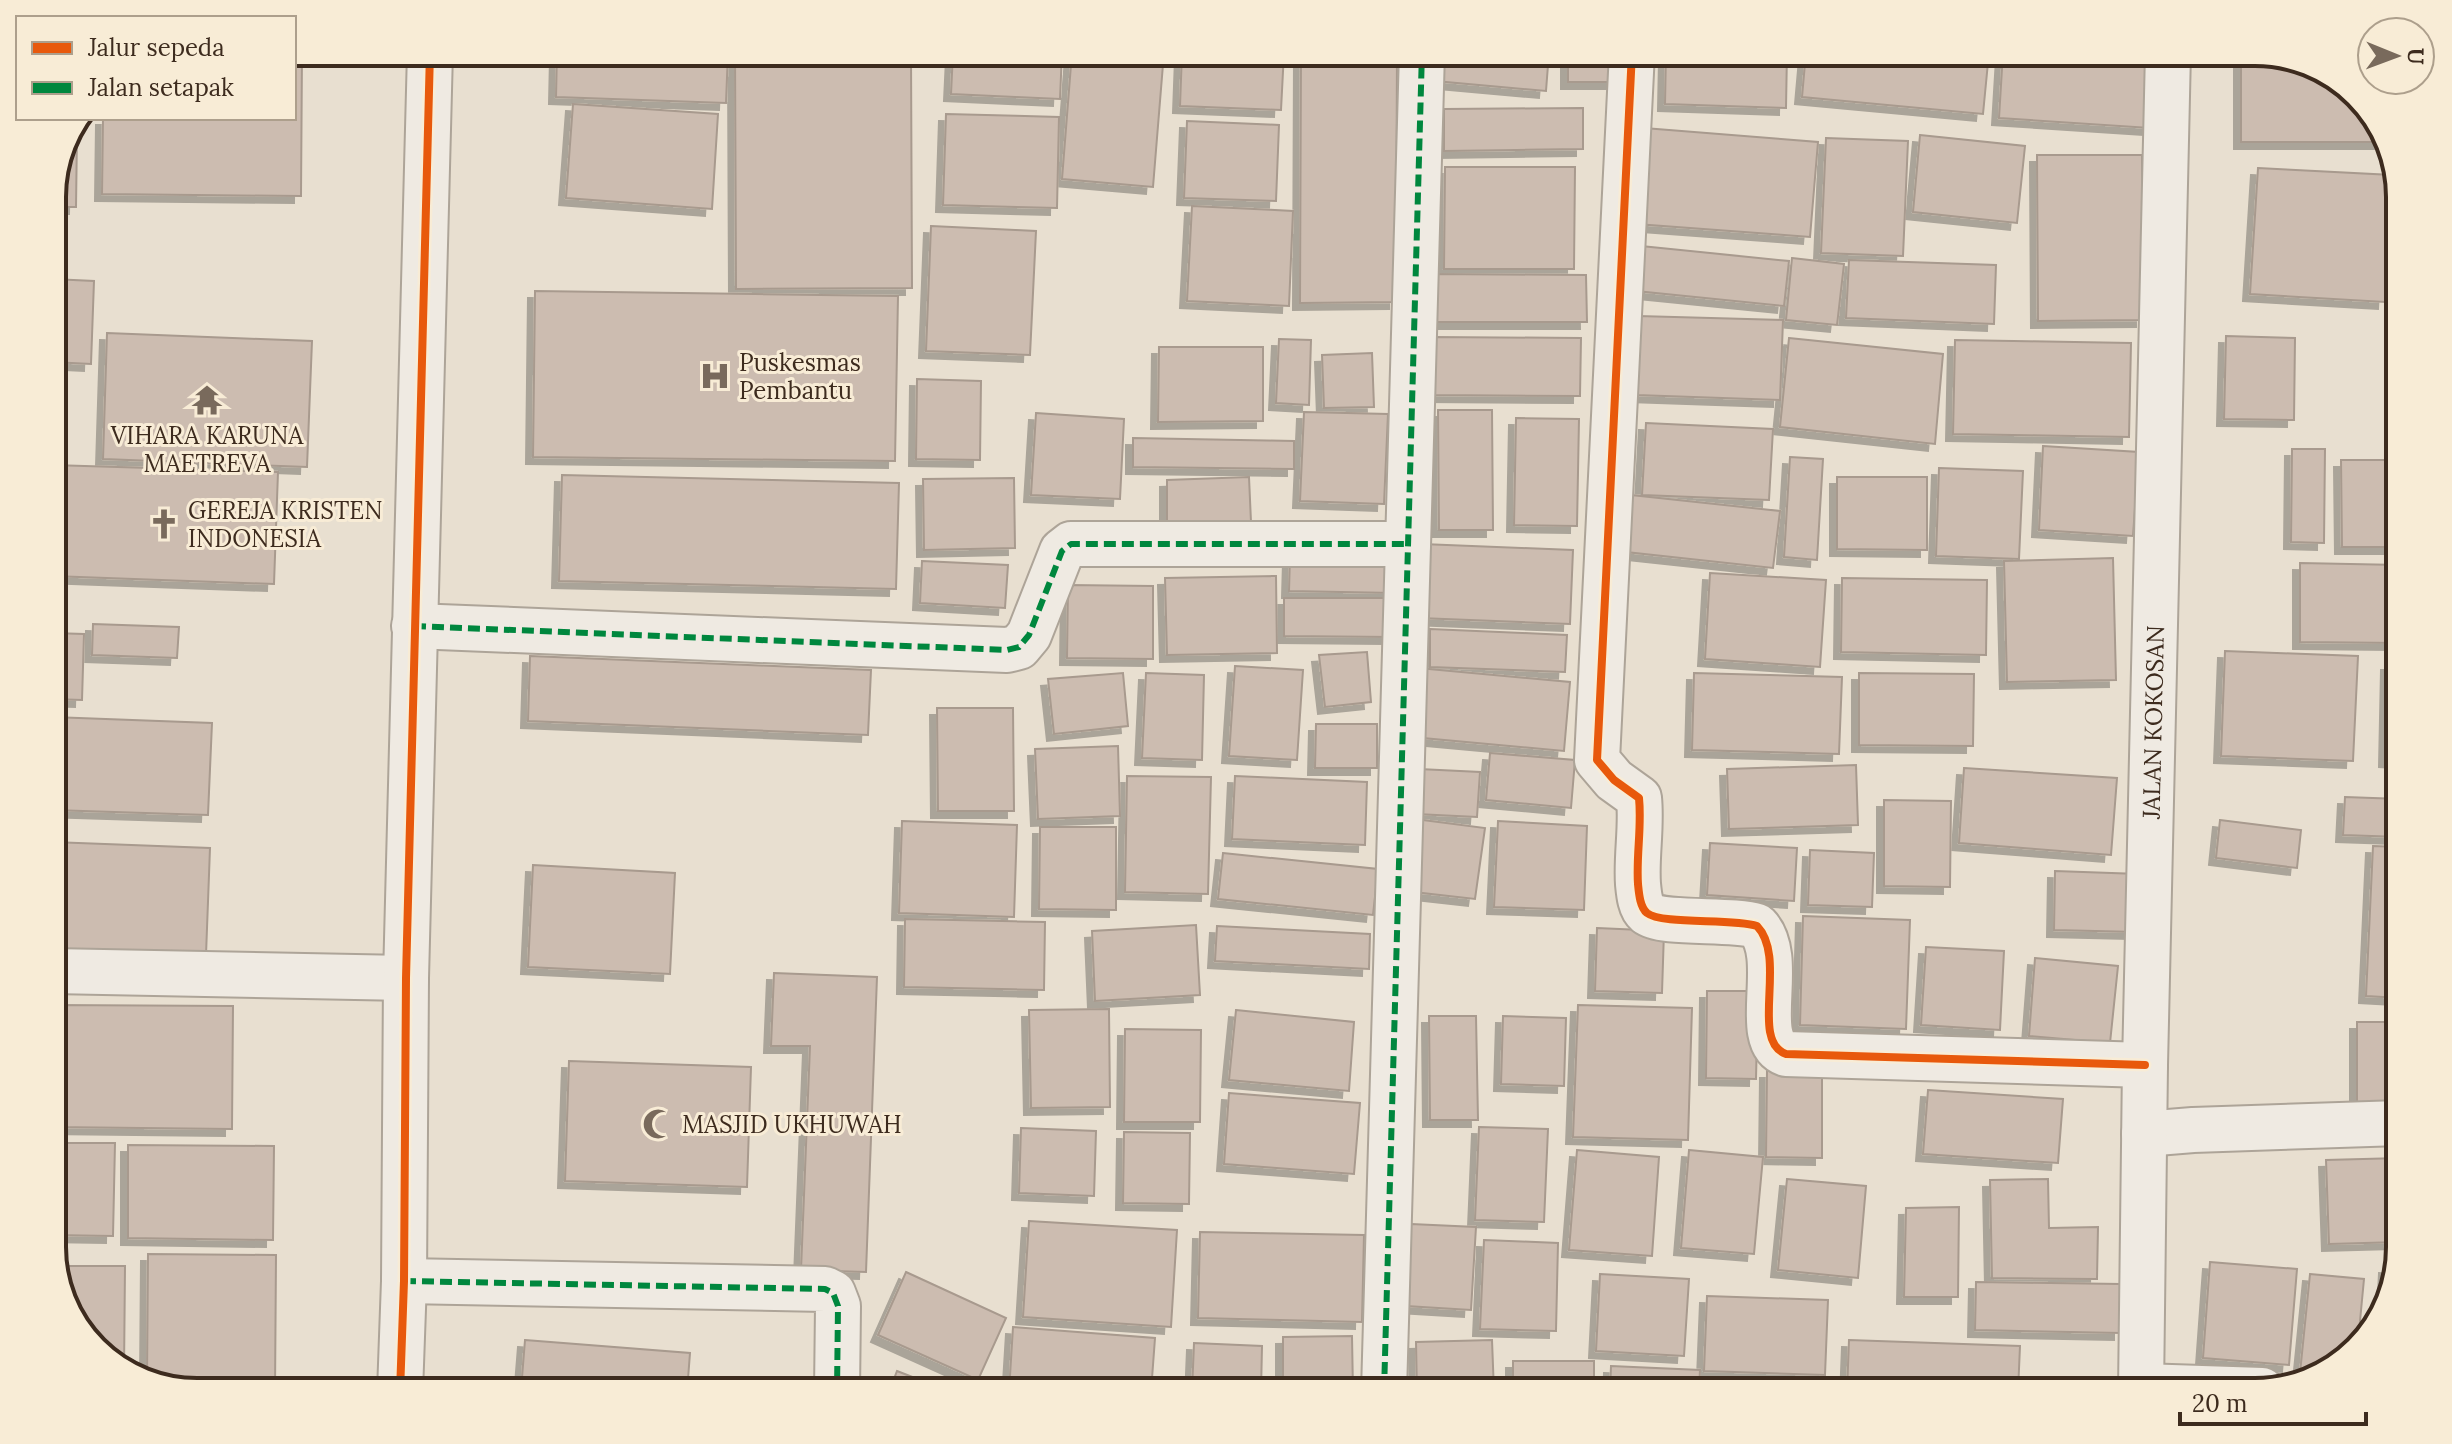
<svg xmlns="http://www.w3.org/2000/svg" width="2452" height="1444" font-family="Lora,serif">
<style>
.building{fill:#ccbcb0;stroke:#a89a8e;stroke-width:2;filter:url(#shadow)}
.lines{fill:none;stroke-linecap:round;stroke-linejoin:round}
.minor-casing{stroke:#ada498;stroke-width:48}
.minor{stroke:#efeae2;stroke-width:44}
.quiet{stroke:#00873e;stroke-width:6;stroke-dasharray:12 6;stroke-linecap:butt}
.cycleway-casing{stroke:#f8ecd6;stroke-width:13}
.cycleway{stroke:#e8590c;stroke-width:8}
.labels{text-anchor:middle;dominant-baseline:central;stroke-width:6;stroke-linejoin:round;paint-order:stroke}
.poi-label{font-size:24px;fill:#3d2b1e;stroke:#f8ecd6;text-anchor:start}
.street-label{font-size:24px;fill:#3d2b1e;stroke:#f8ecd6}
.rim{fill:none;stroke:#3d2b1e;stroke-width:4}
</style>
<defs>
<filter id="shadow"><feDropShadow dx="-7" dy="7" stdDeviation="0" flood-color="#0004"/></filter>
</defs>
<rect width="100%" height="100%" fill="#e8dfd0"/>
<!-- building -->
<g class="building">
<path d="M294,52H302L301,196L102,194L103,118H294Z"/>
<path d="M557,52H728L726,103L556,97Z"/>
<path d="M735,52H911L912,288L736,289Z"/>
<path d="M953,52H1062L1060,99L951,94Z"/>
<path d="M1072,52H1164L1153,187L1062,179Z"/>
<path d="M1182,52H1284L1281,110L1180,106Z"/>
<path d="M1301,52H1397L1396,302L1300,303Z"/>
<path d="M1426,52H1549L1546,91L1424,80Z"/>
<path d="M1568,52H1622L1623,82H1568Z"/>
<path d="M1666,52H1787L1786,108L1665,104Z"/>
<path d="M1806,52H1989L1983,114L1802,97Z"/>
<path d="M2003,52H2155L2150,128L1999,118Z"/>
<path d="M2241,52H2255L2328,72L2380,124L2386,142H2241Z"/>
<path d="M573,104L718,114L712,209L566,198Z"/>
<path d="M1583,108V149L1444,151V109Z"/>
<path d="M946,114L1059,117L1057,208L943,205Z"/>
<path d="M1187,121L1279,125L1276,201L1184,198Z"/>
<path d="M1644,128L1818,142L1810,237L1636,224Z"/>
<path d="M77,134L76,207H52V188Z"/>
<path d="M1920,135L2025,146L2017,223L1913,212Z"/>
<path d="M1826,138L1908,141L1903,256L1821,253Z"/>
<path d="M2037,155H2142L2143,320L2038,321Z"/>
<path d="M1445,167H1575L1574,269H1444Z"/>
<path d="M2258,168L2392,175L2385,302L2250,294Z"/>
<path d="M1192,206L1293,211L1289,306L1187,301Z"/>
<path d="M931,226L1036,231L1030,355L926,351Z"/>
<path d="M1641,246L1789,261L1784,306L1636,291Z"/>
<path d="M1792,258L1844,264L1837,325L1786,320Z"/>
<path d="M1849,260L1996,265L1994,324L1846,318Z"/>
<path d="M1431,274L1586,275L1587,322H1432Z"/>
<path d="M52,279L94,281L91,364L52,362Z"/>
<path d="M535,291L898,296L895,461L533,457Z"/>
<path d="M1638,316L1783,320L1780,400L1636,395Z"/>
<path d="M107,333L312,341L307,467L103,459Z"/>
<path d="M2226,336L2295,338L2294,420L2224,419Z"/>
<path d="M1431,337L1581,338L1580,396L1430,395Z"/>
<path d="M1789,338L1943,354L1935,444L1780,427Z"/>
<path d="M1279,339L1311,340L1309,405L1276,403Z"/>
<path d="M1955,340L2131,343L2129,437L1953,434Z"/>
<path d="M1159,347H1263V421L1158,422Z"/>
<path d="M1372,353L1374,407L1324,408L1322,355Z"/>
<path d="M917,379L981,381L980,460L916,459Z"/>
<path d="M1438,410H1492L1493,530H1439Z"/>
<path d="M1304,412L1388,414L1384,504L1300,501Z"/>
<path d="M1036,413L1124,419L1120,499L1031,495Z"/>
<path d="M1516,418L1579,419L1577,526L1514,525Z"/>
<path d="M1646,423L1773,429L1769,500L1642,495Z"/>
<path d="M1133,438L1294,441V469L1133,467Z"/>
<path d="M2043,446L2139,452L2133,536L2039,530Z"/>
<path d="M2292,449H2325L2324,543L2291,542Z"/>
<path d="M1790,457L1823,459L1817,560L1784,557Z"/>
<path d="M2341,460H2400V547H2342Z"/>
<path d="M52,465L278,472L274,584L52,576Z"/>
<path d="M1939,468L2023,471L2019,559L1936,556Z"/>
<path d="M562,475L899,483L896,589L559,581Z"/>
<path d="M1249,477L1251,522L1167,525V480Z"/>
<path d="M1837,477H1927V550L1837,549Z"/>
<path d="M1014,478L1015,548L924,550L923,479Z"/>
<path d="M1631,495L1780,511L1773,568L1626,552Z"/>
<path d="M1422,544L1573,550L1570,624L1419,618Z"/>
<path d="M1290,555L1395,557L1394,593L1289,591Z"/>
<path d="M2113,558L2116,680L2007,682L2004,561Z"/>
<path d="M922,561L1008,565L1005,608L920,603Z"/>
<path d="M2300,563L2400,565V643L2300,642Z"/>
<path d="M1710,573L1826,580L1820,667L1705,659Z"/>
<path d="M1276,576L1277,653L1167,655L1165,578Z"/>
<path d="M1842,578L1987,580L1986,655L1841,652Z"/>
<path d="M1068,585L1153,586V659L1067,658Z"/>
<path d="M1284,598H1393L1392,637L1284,636Z"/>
<path d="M93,624L179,627L177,658L92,655Z"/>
<path d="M1430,629L1567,635L1565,672L1430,667Z"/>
<path d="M52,633L84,634L82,700L52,699Z"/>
<path d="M2225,651L2358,656L2353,761L2221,756Z"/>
<path d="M1367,652L1371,702L1325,707L1319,655Z"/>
<path d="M530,656L871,670L868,735L528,721Z"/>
<path d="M2388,663H2400V761L2386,760Z"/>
<path d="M1235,666L1303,670L1297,760L1229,756Z"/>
<path d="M1418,668L1570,682L1564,751L1412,737Z"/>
<path d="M1123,673L1128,726L1054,734L1048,679Z"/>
<path d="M1146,673L1204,675L1202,760L1142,758Z"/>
<path d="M1694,673L1842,677L1839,754L1692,750Z"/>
<path d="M1859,673L1974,674L1973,746L1859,745Z"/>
<path d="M937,708H1013L1014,811H938Z"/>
<path d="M52,717L212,723L208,815L52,810Z"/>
<path d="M1316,724H1377V768H1315Z"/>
<path d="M1118,746L1120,816L1038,819L1035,749Z"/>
<path d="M1490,753L1575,760L1571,808L1486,800Z"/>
<path d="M1856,765L1858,825L1729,829L1727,769Z"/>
<path d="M1964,768L2117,778L2111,855L1959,843Z"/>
<path d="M1419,769L1480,772L1477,817L1416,814Z"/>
<path d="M1127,776L1211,777L1208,894L1125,892Z"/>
<path d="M1235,776L1367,782L1365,845L1232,839Z"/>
<path d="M2345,797L2400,799V837L2343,835Z"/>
<path d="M1884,800L1951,801L1950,887L1884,886Z"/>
<path d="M1415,819L1485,828L1475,899L1405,891Z"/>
<path d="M2220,820L2301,830L2297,868L2216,858Z"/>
<path d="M902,821L1017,825L1014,917L899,913Z"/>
<path d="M1498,821L1587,826L1584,910L1494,907Z"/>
<path d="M1040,827H1116V910L1039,909Z"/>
<path d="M52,842L210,848L206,955L52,950Z"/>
<path d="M1710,843L1797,848L1794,901L1707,895Z"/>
<path d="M2373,846L2400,847V998L2366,996Z"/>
<path d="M1810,850L1874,853L1872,907L1808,905Z"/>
<path d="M1223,853L1378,869L1373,915L1218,899Z"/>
<path d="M533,865L675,873L670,974L528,967Z"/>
<path d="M2055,871L2139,874L2137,932L2054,930Z"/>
<path d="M1803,916L1910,920L1906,1029L1800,1025Z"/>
<path d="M905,919L1045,922L1044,990L904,987Z"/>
<path d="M1196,925L1200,995L1095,1001L1092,931Z"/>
<path d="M1217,926L1370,934L1369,969L1215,961Z"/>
<path d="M1597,928L1664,931L1662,993L1595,991Z"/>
<path d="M1926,947L2004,951L2000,1030L1921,1025Z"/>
<path d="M2035,958L2118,966L2110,1043L2029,1036Z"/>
<path d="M774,973L877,977L866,1272L801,1270L810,1046H771Z"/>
<path d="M1707,991H1758L1756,1079L1706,1078Z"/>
<path d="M52,1005L233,1006L232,1129L52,1127Z"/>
<path d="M1578,1005L1692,1008L1688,1140L1573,1137Z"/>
<path d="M1109,1009L1110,1107L1031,1108L1029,1010Z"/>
<path d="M1236,1010L1354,1022L1349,1091L1229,1080Z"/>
<path d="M1429,1016H1476L1478,1120H1430Z"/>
<path d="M1503,1016L1566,1018L1564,1086L1501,1084Z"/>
<path d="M2357,1022H2400V1109L2357,1108Z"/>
<path d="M1125,1029L1201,1030L1200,1122H1124Z"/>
<path d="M569,1061L751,1067L747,1187L565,1181Z"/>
<path d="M1767,1071H1822V1158L1766,1157Z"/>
<path d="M1928,1090L2063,1099L2058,1163L1923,1154Z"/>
<path d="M1229,1093L1360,1103L1354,1174L1224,1164Z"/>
<path d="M1479,1127L1548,1129L1544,1222L1475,1220Z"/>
<path d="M1021,1128L1096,1131L1094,1196L1019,1193Z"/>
<path d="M1124,1132L1190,1133L1189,1204L1123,1203Z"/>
<path d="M52,1143H115L113,1236L52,1235Z"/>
<path d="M128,1145L274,1146L273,1240L128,1238Z"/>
<path d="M1577,1150L1659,1157L1652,1256L1569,1250Z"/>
<path d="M1689,1150L1763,1157L1754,1254L1681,1248Z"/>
<path d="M2400,1158V1242L2329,1244L2326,1160Z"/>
<path d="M1787,1179L1866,1186L1858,1278L1778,1270Z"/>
<path d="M2048,1179L2049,1228L2098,1227L2097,1279L1992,1278L1990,1180Z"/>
<path d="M1959,1207L1958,1297H1904L1906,1208Z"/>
<path d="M1029,1221L1177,1230L1171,1327L1023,1317Z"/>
<path d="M1411,1224L1476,1227L1471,1310L1406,1306Z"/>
<path d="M1200,1232L1364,1235L1362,1322L1198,1318Z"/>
<path d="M1484,1240L1558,1243L1556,1331L1480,1329Z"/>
<path d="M148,1254L276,1255L275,1392H197L147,1378Z"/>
<path d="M2210,1262L2297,1269L2289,1365L2203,1358Z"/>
<path d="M55,1266H125L124,1372L72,1320Z"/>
<path d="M2386,1266L2395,1267L2384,1308Z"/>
<path d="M906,1272L1006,1318L978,1380L878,1335Z"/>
<path d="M1600,1274L1689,1279L1684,1356L1596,1351Z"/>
<path d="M2310,1274L2364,1279L2358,1342L2328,1372L2319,1375L2300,1373Z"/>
<path d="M1976,1282L2121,1284V1333L1975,1330Z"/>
<path d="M1707,1296L1828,1300L1825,1375L1704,1371Z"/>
<path d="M1013,1327L1155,1338L1151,1392H1009Z"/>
<path d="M1352,1336L1353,1392H1283V1337Z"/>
<path d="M525,1340L690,1353L687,1392L521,1390Z"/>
<path d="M1492,1340L1494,1392H1417L1416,1342Z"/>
<path d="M1849,1340L2020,1346L2018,1392H1847Z"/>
<path d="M1194,1343L1262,1346L1261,1392H1192Z"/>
<rect x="1513" y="1361" width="81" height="31"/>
<path d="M1611,1366L1700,1370L1699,1392H1610Z"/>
<path d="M897,1371L951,1392H889Z"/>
</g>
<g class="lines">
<!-- minor casing -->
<g class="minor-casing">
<g id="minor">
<path d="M1632,52L1597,760L1614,780L1639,798C1642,827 1636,856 1638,884C1639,894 1640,907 1647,913C1662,925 1732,918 1757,926C1788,958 1749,1041 1786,1054L2145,1065"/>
<path d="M414,626L1007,650L1019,647L1029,635L1062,551L1071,544H1408"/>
<path d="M52,971L406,978"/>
<path d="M2144,1134L2193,1130L2400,1123"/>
<path d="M404,1281L825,1289L833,1293L838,1306L837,1392"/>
<path d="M2141,1386L2262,1390"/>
<path d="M400,1392L404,1281L406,978L430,52"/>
<path d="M1384,1392L1422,52"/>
<path id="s1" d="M2141,1392L2145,1065L2168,52"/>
</g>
</g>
<!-- minor -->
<use href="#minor" class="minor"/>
<!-- quiet -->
<g class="quiet">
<path d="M414,626L1007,650L1019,647L1029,635L1062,551L1071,544H1408"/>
<path d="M404,1281L825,1289L833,1293L838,1306L837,1392"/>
<path d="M2141,1386L2262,1390"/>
<path d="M1384,1392L1422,52"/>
</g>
<!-- cycleway casing -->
<g class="cycleway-casing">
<g id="cycleway">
<path d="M1632,52L1597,760L1614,780L1639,798C1642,827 1636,856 1638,884C1639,894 1640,907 1647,913C1662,925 1732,918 1757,926C1788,958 1749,1041 1786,1054L2145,1065"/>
<path d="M400,1392L404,1281L406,978L430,52"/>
</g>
</g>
<!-- cycleway -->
<use href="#cycleway" class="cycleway"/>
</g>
<!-- icons -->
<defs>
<g id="hospital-bare" transform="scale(2.4)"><path d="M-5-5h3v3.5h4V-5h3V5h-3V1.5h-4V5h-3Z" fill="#796a5c" stroke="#f8ecd6" stroke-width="2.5" paint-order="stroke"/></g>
<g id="temple-bare" transform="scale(2.4)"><path d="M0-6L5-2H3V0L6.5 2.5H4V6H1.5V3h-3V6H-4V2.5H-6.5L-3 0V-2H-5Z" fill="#796a5c" stroke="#f8ecd6" stroke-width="2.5" paint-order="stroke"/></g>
<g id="church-bare" transform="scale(2.4)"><path d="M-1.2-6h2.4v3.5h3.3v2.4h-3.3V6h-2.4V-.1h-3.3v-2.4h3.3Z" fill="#796a5c" stroke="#f8ecd6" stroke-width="2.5" paint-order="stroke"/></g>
<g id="mosque-bare" transform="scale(2.4)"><path d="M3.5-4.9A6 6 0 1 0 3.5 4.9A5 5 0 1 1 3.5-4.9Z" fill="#796a5c" stroke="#f8ecd6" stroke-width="2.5" paint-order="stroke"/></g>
</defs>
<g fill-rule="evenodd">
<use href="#hospital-bare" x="715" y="376"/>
<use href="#temple-bare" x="207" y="400"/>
<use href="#church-bare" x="164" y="524"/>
<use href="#mosque-bare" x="658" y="1124"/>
</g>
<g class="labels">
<!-- poi labels -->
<g class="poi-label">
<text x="739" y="362">Puskesmas<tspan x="739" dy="28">Pembantu</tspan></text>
<text x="207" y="435" text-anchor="middle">VIHARA KARUNA<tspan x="207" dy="28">MAETREVA</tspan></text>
<text x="188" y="510">GEREJA KRISTEN<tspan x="188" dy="28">INDONESIA</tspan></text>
<text x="682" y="1124">MASJID UKHUWAH</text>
</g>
<!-- street labels -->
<g class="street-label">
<text stroke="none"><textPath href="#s1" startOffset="670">JALAN KOKOSAN</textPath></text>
</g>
</g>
<!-- crop -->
<path d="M0 0H2452V1444H0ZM197 66H2255A131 131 0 0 1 2386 197V1247A131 131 0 0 1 2255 1378H197A131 131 0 0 1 66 1247V197A131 131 0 0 1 197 66Z" fill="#f8ecd6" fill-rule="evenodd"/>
<path class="rim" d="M197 66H2255A131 131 0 0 1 2386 197V1247A131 131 0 0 1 2255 1378H197A131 131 0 0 1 66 1247V197A131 131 0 0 1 197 66Z"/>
<!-- legend -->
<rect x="16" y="16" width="280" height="104" fill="#f8ecd6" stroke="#ad9f8c" stroke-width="2"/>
<rect x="32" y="42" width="40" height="12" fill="#e8590c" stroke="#ad9f8c" stroke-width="2"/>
<text x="88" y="56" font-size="24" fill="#3d2b1e">Jalur sepeda</text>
<rect x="32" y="82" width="40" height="12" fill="#00873e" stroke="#ad9f8c" stroke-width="2"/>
<text x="88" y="96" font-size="24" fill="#3d2b1e">Jalan setapak</text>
<!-- north arrow -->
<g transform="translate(2396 56) rotate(91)"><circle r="38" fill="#f8ecd6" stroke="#ad9f8c" stroke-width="2"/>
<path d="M0-6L14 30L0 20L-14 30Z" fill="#796a5c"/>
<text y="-12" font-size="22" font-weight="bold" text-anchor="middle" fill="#3d2b1e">U</text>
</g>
<!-- scale -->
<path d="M2180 1412v12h186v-12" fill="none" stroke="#3d2b1e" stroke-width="4"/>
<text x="2192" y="1412" font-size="24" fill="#3d2b1e" stroke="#f8ecd6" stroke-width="6" paint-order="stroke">20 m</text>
</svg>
